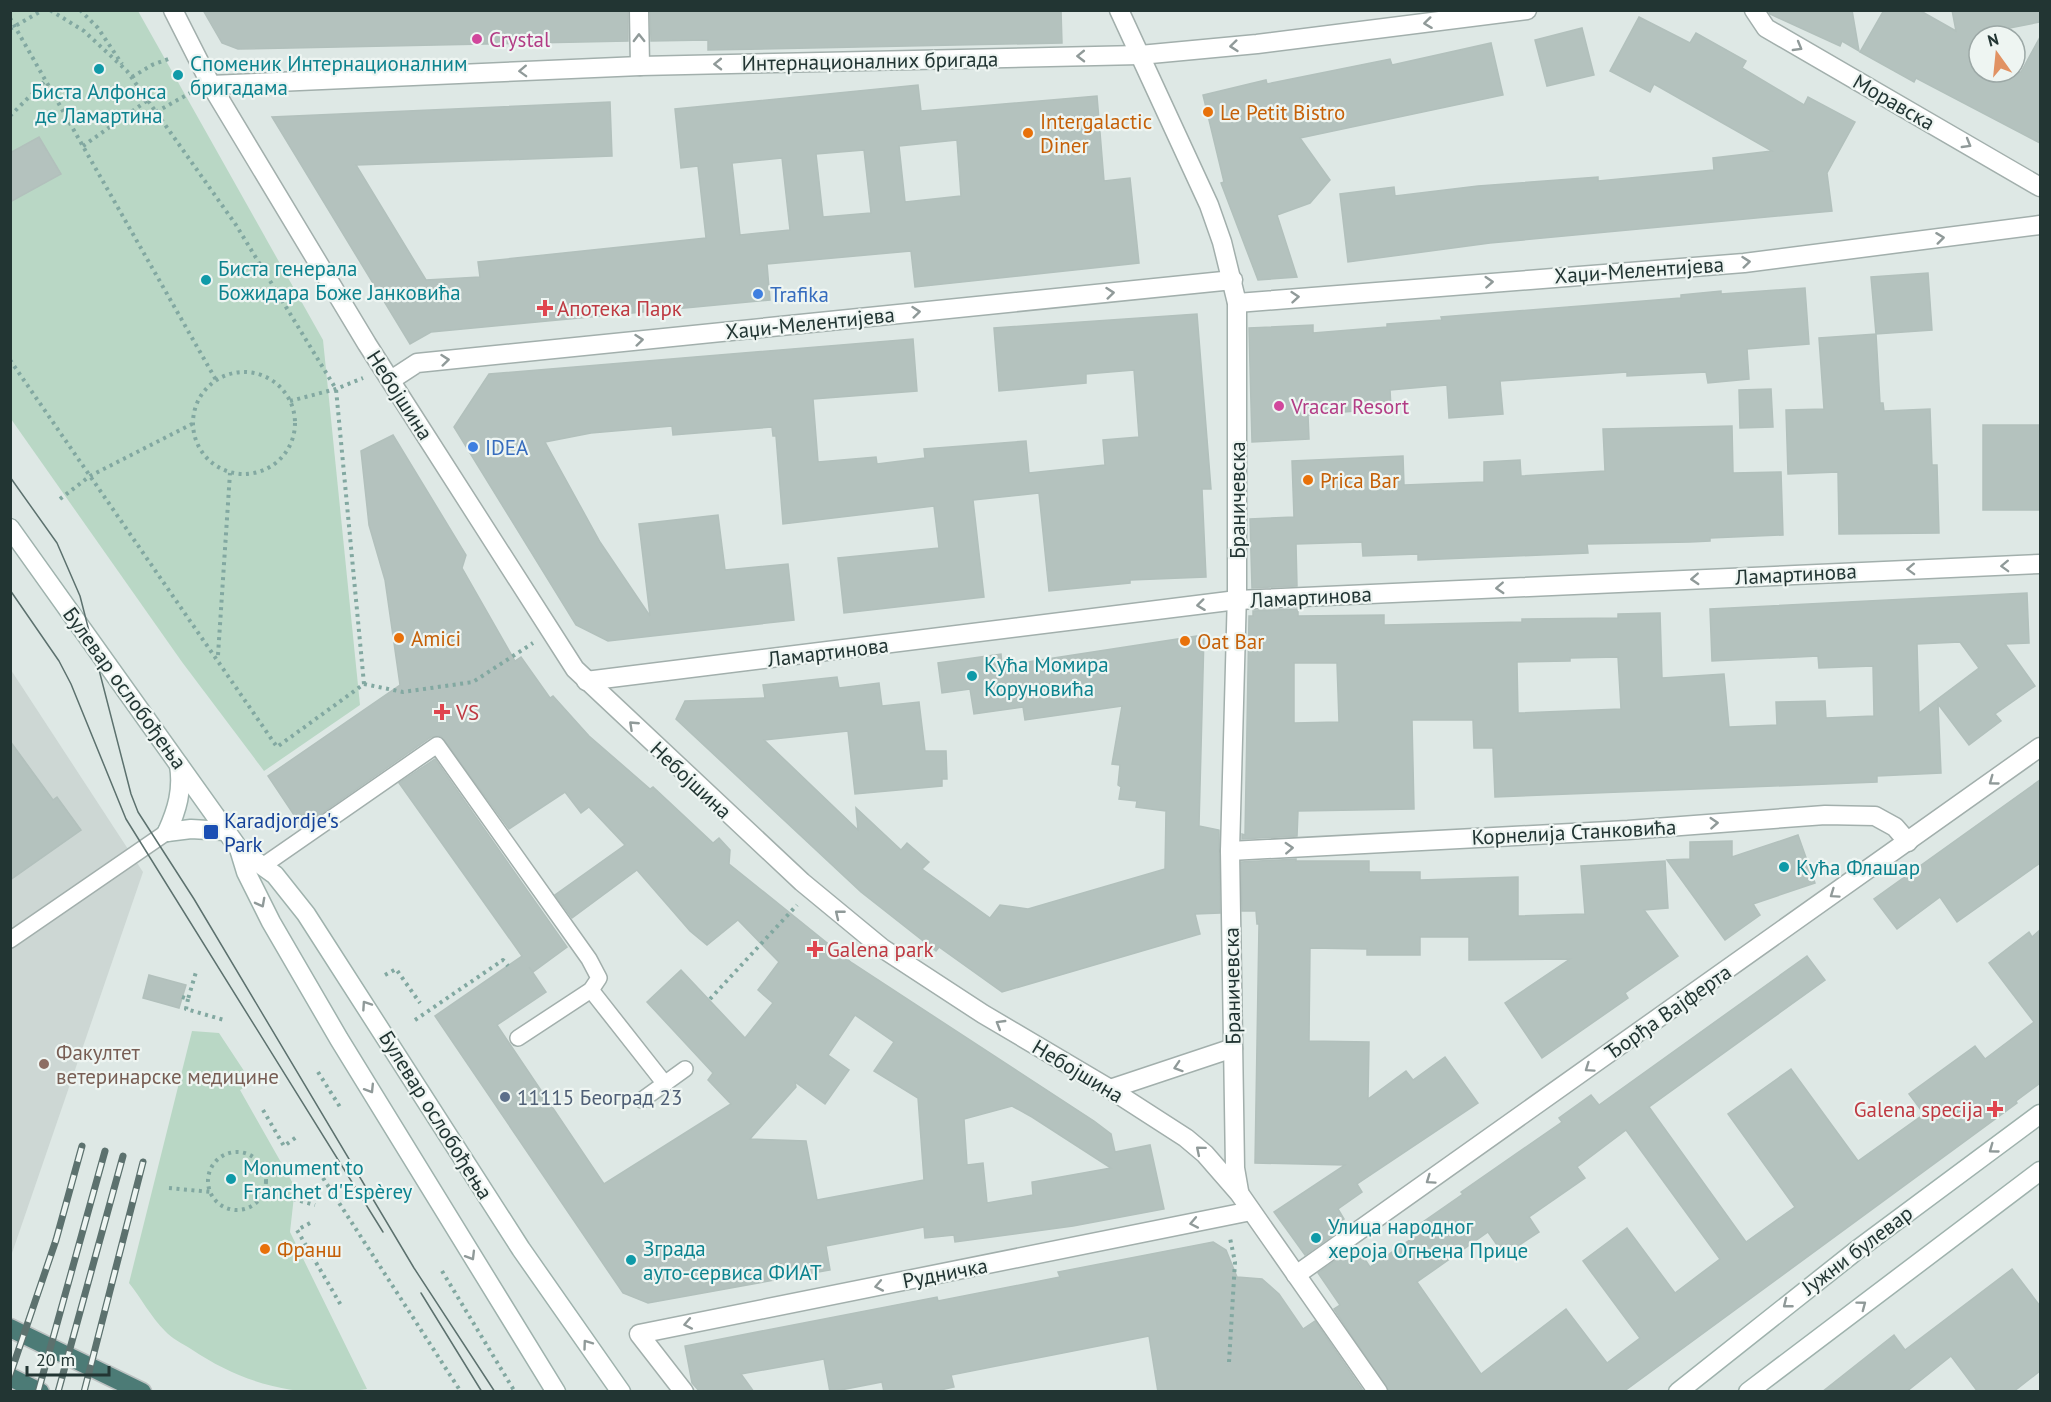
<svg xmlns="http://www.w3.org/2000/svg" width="2051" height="1402" font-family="'PT Sans',sans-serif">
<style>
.built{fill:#cdd7d4}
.green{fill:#b9d7c5}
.building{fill:#b4c2be;stroke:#b2c0bc;stroke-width:1.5;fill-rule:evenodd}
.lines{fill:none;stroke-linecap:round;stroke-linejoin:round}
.service-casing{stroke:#a2afac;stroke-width:18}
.minor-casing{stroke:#a2afac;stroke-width:21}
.secondary-casing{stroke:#9fb2ad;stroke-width:21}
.trunk-casing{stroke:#bdc2c2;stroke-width:21}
.path{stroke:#82a8a1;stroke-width:4;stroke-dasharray:3 4.5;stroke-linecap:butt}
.service{stroke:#fff;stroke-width:15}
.minor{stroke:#fff;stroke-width:18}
.secondary{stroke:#fff;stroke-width:18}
.trunk{stroke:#4c7b76;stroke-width:18}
.tram{stroke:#5c716e;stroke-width:1.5}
.rail-casing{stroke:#5c716e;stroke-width:7}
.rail{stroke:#eef5f2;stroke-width:4.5;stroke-dasharray:14;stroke-linecap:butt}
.oneway{stroke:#909a99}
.hotel-dot{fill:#d1479c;stroke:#eef5f2;stroke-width:2}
.culture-dot{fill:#0f9aa8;stroke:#eef5f2;stroke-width:2}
.food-dot{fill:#e8710a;stroke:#eef5f2;stroke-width:2}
.shop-dot{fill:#3f7fe0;stroke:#eef5f2;stroke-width:2}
.health-dot{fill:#e0444e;stroke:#eef5f2;stroke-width:2}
.transit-dot{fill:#1a4fb4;stroke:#eef5f2;stroke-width:2}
.education-dot{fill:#8d6e63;stroke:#eef5f2;stroke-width:2}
.service-dot{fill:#5c6f8a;stroke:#eef5f2;stroke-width:2}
.labels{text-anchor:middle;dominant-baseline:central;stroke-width:4.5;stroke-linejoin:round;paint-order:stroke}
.hotel-label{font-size:21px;fill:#b23c85;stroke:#eef5f2;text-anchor:start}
.street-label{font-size:21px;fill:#223533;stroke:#eef5f2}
.culture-label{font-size:21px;fill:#0d838f;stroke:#eef5f2;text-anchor:start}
.food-label{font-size:21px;fill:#c56008;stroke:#eef5f2;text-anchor:start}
.shop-label{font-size:21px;fill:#366cbe;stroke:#eef5f2;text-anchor:start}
.health-label{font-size:21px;fill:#be3a42;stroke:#eef5f2;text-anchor:start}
.transit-label{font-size:21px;fill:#164399;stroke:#eef5f2;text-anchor:start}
.education-label{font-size:21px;fill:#785e54;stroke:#eef5f2;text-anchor:start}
.service-label{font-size:21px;fill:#4e5e75;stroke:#eef5f2;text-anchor:start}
</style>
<rect width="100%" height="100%" fill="#dee8e5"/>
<!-- built -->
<path class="built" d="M11,670L143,872L11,1256Z"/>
<!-- green -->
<g class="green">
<path d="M10,11H138L323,340L360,705L264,771L182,662L11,419Z"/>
<path d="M192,1031L219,1033L252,1083L240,1090L295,1187L290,1232L367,1389C302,1399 246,1386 191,1349C183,1344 171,1338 165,1331C151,1317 141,1298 129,1283Z"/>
</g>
<!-- building -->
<g class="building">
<path d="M203,10H628V41L238,49L222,43Z"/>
<path d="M650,10H1061L1062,43L708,50V40L651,41Z"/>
<path d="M1768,10H1852L1859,51L1842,41L1840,46L1816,35L1770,14Z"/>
<path d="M1884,10H1919L1956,31L1952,10H2040V22L1979,34V72H2021L2040,37V143L1916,78L1914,82L1860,52Z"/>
<path d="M1639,17L1690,43L1696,33L1746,61L1742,68L1804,105L1808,97L1855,122L1827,173L1832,211L1490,243L1348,262L1340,194L1394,187L1395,196L1478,186L1598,177V181L1714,170L1713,158L1772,151L1654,84L1650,92L1610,71Z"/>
<path d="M1582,28L1594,75L1547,86L1535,40Z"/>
<path d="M1491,43L1503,95L1300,138L1330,180L1310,203L1277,215L1297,277L1258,280L1221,183L1224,182L1203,95L1266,80L1267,84L1390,59L1392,65Z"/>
<path d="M918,85L921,111L1097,96L1104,181L1130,178L1139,263L915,287L911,251L767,264L770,300L431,332L410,344L272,117L610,102L612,156L356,165L426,280L480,277L478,262L706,238L698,166L681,168L675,109ZM957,140L961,196L905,202L899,146ZM864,150L871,213L823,217L816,154ZM782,158L790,230L740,235L732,163Z"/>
<path d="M39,137L61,174L10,202V153Z"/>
<path d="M1928,273L1932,330L1876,334L1871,277Z"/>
<path d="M1805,288L1809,344L1747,349L1749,379L1708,383L1706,372L1627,376V372L1500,381L1503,414L1449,418L1447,385L1390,390L1391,408L1308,415L1309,439L1252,442L1249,328L1313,325V333L1387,327V324L1442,320L1441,317L1681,298V295L1721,291V294Z"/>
<path d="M1197,314L1211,489H1202L1206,577L1130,580V583L1049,591L1039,493L973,500L984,597L844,613L838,558L939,548L934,506L783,524L776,436H773L772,427L673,435L672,426L591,433L545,442L600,542L650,616L639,524L718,515L725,570L788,564L794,620L608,641L576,625L454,427L489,374L913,339L917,391L813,399L818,462L876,457L877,464L925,458L924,449L1026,441L1029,473L1105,465L1103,440L1139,437L1134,370L1086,374V383L999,391L994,328Z"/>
<path d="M1876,334L1880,403H1883L1884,411L1930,409L1932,465H1937L1939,533L1839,534L1838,472L1788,474L1786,410L1824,409L1819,338Z"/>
<path d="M1771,389L1773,427L1740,428L1739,390Z"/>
<rect x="1983" y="425" width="57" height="85"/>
<path d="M1732,426L1733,473L1781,472L1783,535L1710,538V541L1690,542L1587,544L1588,553L1418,560V554L1363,556L1362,542L1296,544L1297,586L1252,588L1250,519L1294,517L1292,461L1403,456L1404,485L1484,482V462L1520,460L1521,476L1605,471L1603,429Z"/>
<path d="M393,435L466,555L462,568L515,661L521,657L550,698L553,696L589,736L650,789L653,787L713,843L719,838L730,850L729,864L852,963L1094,1121L1111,1134L1115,1152L1150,1145L1164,1209L1073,1226L955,1242L954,1235L925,1238L924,1227L826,1246L830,1270L648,1303L623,1293L435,1016L522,956L399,783L435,759L567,947L533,972L529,967L546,992L497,1025L604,1184L731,1104L708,1080L713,1073L647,1002L681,970L745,1038L773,1003L758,990L779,962L738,920L707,945L690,931L637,870L572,918L555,895L625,845L589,807L581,813L565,792L509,829L441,736L431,737L302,827L268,776L400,685L385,580L369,525L361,451ZM855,1015L894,1042L874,1071L918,1098L924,1180L817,1200L806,1141L750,1139L796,1087L795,1082L825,1104L849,1070L828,1055ZM1012,1106L1032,1117L1111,1168L1032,1182L1033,1195L987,1203L983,1163L967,1165L964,1119Z"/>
<path d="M2027,593L2029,643L2005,644L2035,686L1995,714L2001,721L1969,745L1938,704L1941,773L1877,776V782L1495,797L1493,748H1474L1473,720H1412L1414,809L1298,811L1297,836L1242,839V834L1245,835L1249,616H1253V611L1298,609V616L1384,615V625L1522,622V619L1618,618V614L1660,613L1662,678L1724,674L1729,727L1777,725L1776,702L1825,701L1826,718L1874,716L1873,666L1819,668L1818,656L1712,661L1710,609ZM1960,642L1979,668L1919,713L1917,644ZM1618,657L1621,709L1518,713L1517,662L1570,661V658ZM1294,663H1337L1339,722L1294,723Z"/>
<path d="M1204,635L1199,826L1219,830L1220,913L1195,914L1200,934L1002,992L939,947L936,951L861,892L676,719L685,701L765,698L763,685L837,677L839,688L879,683L882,706L919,702L925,751H946L947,779H942V786L855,794L848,731L764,740L858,830L856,808L901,850L907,843L929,862L922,869L990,918L1000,905L1028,909L1165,869L1166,811L1136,807L1137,801L1119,799L1121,787L1118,785L1120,765L1112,764L1122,706L1025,720L1023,707L974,714L970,689L942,693L938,663L1001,654L1002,666Z"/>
<path d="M10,741L53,800L57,797L81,830L10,880Z"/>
<path d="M2040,780V863L1957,922L1940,897L1897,929L1874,899Z"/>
<path d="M1798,835L1815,883L1753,904L1760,915L1725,940L1667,860L1690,859V842L1732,841V857Z"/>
<path d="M1296,859V861H1369V872H1420V880L1518,877V916L1585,914L1581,866L1665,861L1668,908L1644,910L1678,956L1625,993L1628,998L1542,1058L1505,1003L1570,959L1469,960V937H1420V955H1367V949L1310,948L1309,1041L1369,1042L1368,1099L1406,1071L1413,1080L1445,1057L1478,1103L1357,1184L1362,1192L1338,1209L1344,1219L1339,1222L1343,1228L1305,1255L1274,1212L1345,1165L1255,1163L1259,924H1257L1256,911H1242L1241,862Z"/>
<path d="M2040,930V1083L2016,1101L2017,1103L1623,1392H1389L1334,1309L1340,1305L1318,1273L1356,1246L1370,1267L1414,1237L1410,1231L1463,1194L1461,1192L1562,1122L1559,1118L1591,1095L1599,1105L1807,956L1825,980L1649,1107L1746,1242L1795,1207L1728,1114L1791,1069L1858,1161L1924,1114L1909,1094L1975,1046L1985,1059L2034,1022L1989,963L2029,932L2032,937ZM1626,1130L1720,1259L1675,1293L1627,1228L1583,1261L1640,1338L1607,1363L1566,1309L1481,1374L1417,1282L1488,1232L1504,1255L1539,1232L1529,1217L1585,1178L1577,1167Z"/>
<path d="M149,975L186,985L179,1008L143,998Z"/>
<path d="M1213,1242L1226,1250L1237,1277L1262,1279L1279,1294L1303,1329L1315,1321L1364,1392H1158L1149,1336L951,1375L954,1387L932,1392H884L882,1382L830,1392L824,1359L741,1374L754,1392H700L692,1383L685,1346L937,1297L938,1301L1060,1277L1058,1272Z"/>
<path d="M2012,1269L2040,1306V1371L2013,1392H1978L1951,1356L1906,1392H1822L1894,1335L1905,1350Z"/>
</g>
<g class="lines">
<!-- service casing -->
<g class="service-casing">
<g id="service">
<path d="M264,865L437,745L589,959L599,978L591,990L518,1038"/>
<path d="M10,940L167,832"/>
<path d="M591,990L665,1084"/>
<path d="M642,1100L685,1069"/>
</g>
</g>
<!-- minor casing -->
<g class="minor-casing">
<g id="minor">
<path d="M173,10L211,85L367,344L575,669L802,882L882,948L983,1014L1110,1089L1186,1138L1205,1154L1239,1193L1378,1392"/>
<path d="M639,10L640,66"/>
<path d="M1119,10L1209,205L1222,242L1237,303V592L1230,851L1235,1168L1239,1191"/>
<path d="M1754,10L1766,28L2040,187"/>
<path d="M211,85L640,66L1140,55L1257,44L1527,10"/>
<path d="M1237,303L1744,263L2040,225"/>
<path d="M391,380L417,363L1233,280"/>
<path d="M586,681L1237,600L2040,564"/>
<path d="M1230,851L1628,830L1825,815L1875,816L1895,827L1908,842"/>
<path d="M1110,1089L1233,1048"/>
<path d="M1296,1275L2040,747"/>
<path d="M684,1392L639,1334L1251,1211"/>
</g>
</g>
<!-- secondary casing -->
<g class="secondary-casing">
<g id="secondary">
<path d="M10,528L239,849L246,872L271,922L339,1039L556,1392"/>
<path d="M167,832C177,810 183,790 179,765"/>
<path d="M167,832L191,829L225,831"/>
<path d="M239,849L275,875L306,914L521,1249L621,1392"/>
<path d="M1678,1392L1857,1250L2040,1114"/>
<path d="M1748,1392L2040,1171"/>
</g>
</g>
<!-- trunk casing -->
<g class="trunk-casing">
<g id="trunk">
<path d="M10,1328L142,1392"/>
<path d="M10,1377L40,1392"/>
</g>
</g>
<!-- path -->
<g class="path">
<path d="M80,10L98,28L122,64"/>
<path d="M10,18L216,380"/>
<path d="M10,29L43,10"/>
<path d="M132,77L152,65L171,58"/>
<path d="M156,112L192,92"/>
<path d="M10,116L46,80"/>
<path d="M83,146L148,100"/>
<path d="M10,360L277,747L364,684L336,389L236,225L127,71L84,31L50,10"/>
<circle cx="244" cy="423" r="51"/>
<path d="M290,401L336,389L363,378"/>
<path d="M60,499L90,476L192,424"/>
<path d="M218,655L230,473"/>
<path d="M364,684L403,692L473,682L533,643"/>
<path d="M385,975L396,969L420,1003"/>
<path d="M182,997L188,999L196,972"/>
<path d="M188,999L186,1009L224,1020"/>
<path d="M710,999L797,905"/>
<path d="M415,1020L503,960L508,966"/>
<path d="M318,1072L340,1107"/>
<path d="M263,1110L284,1146L298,1136"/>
<circle cx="237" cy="1181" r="29"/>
<path d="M323,1178L461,1392"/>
<path d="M169,1188L211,1192"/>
<path d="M264,1191L315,1205"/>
<path d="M310,1223L297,1230L342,1307"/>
<path d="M442,1271L515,1392"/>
<path d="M1229,1362L1235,1262L1230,1238"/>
</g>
<!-- service -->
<use href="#service" class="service"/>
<!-- minor -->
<use href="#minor" class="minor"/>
<!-- secondary -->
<use href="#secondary" class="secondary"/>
<!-- trunk -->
<use href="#trunk" class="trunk"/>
<!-- tram -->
<g class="tram">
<path d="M10,477L57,543L80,596L131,794L138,812L194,899L414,1268L495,1392"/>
<path d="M10,590L59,661L71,684L126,819L383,1232"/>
<path d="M421,1293L482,1392"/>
</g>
<!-- rail casing -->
<g class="rail-casing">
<g id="rail">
<path d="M10,1375L56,1240L82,1146"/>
<path d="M38,1392L105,1151"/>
<path d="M58,1392L123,1156"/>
<path d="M84,1392L143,1162"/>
</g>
</g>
<!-- rail -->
<use href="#rail" class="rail"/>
</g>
<!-- one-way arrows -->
<defs><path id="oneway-chevron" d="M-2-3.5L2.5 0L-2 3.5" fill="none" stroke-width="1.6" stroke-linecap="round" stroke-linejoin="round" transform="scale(1.5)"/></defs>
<g class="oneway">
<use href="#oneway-chevron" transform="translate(1428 23) rotate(173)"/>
<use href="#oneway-chevron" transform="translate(639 38) rotate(-91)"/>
<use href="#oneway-chevron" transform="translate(1234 46) rotate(174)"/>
<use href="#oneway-chevron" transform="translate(1798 47) rotate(30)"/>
<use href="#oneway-chevron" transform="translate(1081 56) rotate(179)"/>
<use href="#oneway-chevron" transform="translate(718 64) rotate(179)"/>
<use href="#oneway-chevron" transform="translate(523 71) rotate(178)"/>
<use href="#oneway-chevron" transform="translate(1967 144) rotate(30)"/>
<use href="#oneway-chevron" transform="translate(1940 238) rotate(-7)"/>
<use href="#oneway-chevron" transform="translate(1746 262) rotate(-6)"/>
<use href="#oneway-chevron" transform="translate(1489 282) rotate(-4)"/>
<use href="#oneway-chevron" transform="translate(1110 293) rotate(-6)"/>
<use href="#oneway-chevron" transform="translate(1295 297) rotate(-5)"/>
<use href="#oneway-chevron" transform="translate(916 312) rotate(-6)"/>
<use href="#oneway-chevron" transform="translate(639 340) rotate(-6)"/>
<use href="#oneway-chevron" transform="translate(445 360) rotate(-6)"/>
<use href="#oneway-chevron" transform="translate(2005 566) rotate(178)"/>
<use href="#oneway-chevron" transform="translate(1911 569) rotate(178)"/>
<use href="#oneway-chevron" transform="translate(1695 579) rotate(177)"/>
<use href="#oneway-chevron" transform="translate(1500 588) rotate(177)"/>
<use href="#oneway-chevron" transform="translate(1201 605) rotate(173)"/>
<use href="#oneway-chevron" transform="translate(633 725) rotate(-137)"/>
<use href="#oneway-chevron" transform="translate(1993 781) rotate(144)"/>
<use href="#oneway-chevron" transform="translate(1714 823) rotate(-4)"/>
<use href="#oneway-chevron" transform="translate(1289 848) rotate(-3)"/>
<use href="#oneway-chevron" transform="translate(1834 894) rotate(145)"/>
<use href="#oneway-chevron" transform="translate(261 903) rotate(62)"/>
<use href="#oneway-chevron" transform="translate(839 914) rotate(-141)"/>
<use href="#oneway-chevron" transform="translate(366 1005) rotate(-124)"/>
<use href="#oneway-chevron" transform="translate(1000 1024) rotate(-149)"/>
<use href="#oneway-chevron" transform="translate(1178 1067) rotate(162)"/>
<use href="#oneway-chevron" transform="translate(1589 1068) rotate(145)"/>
<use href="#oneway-chevron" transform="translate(370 1089) rotate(58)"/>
<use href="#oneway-chevron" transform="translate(1993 1149) rotate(144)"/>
<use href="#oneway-chevron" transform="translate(1200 1150) rotate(-140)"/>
<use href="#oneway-chevron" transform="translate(1430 1180) rotate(145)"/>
<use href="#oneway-chevron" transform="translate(1194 1223) rotate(169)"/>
<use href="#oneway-chevron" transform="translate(471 1256) rotate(59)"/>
<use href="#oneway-chevron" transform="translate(879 1286) rotate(169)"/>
<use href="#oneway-chevron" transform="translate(1787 1304) rotate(142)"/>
<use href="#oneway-chevron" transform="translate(1862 1305) rotate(-37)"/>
<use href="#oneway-chevron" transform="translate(688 1324) rotate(169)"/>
<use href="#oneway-chevron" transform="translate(587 1344) rotate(-126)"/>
</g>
<!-- markers -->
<g class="hotel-dot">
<circle cx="477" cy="39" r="6"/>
<circle cx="1279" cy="406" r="6"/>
</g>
<g class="culture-dot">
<circle cx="99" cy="69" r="6"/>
<circle cx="178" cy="75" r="6"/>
<circle cx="206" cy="280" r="6"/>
<circle cx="972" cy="676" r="6"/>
<circle cx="1784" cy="867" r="6"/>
<circle cx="231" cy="1179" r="6"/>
<circle cx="1316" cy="1238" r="6"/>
<circle cx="631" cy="1260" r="6"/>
</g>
<g class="food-dot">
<circle cx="1208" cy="112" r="6"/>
<circle cx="1028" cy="133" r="6"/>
<circle cx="1308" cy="480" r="6"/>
<circle cx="399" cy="638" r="6"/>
<circle cx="1185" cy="641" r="6"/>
<circle cx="265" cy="1249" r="6"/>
</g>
<g class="shop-dot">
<circle cx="758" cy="294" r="6"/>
<circle cx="473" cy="447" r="6"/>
</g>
<g class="health-dot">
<path d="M542 299h6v6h6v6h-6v6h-6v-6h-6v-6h6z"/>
<path d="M439 703h6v6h6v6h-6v6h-6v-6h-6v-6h6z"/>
<path d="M812 940h6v6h6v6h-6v6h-6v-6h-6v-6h6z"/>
<path d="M1992 1100h6v6h6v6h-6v6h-6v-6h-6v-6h6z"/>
</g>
<rect class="transit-dot" x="203" y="824" width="16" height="16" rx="3"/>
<circle class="education-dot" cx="44" cy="1064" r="6"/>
<circle class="service-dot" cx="505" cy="1097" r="6"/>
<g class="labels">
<!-- hotel labels -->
<g class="hotel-label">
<text x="489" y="39">Crystal</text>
<text x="1291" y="406">Vracar Resort</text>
</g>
<!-- street labels -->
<g class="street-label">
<text transform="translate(870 61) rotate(-1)">Интернационалних бригада</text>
<text transform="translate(1894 102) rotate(30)">Моравска</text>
<text transform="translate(1639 270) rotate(-4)">Хаџи-Мелентијева</text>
<text transform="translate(810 323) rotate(-6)">Хаџи-Мелентијева</text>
<text transform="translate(400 395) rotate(57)">Небојшина</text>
<text transform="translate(1237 500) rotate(-90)">Браничевска</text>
<text transform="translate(1796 574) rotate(-3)">Ламартинова</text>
<text transform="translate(1311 597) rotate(-3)">Ламартинова</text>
<text transform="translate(828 652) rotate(-7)">Ламартинова</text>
<text transform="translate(125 688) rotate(54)">Булевар ослобођења</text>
<text transform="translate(691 780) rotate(43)">Небојшина</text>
<text transform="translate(1574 832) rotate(-3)">Корнелија Станковића</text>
<text transform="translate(1232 986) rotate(-91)">Браничевска</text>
<text transform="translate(1668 1012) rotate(-35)">Ђорђа Вајферта</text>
<text transform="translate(1078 1071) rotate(31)">Небојшина</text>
<text transform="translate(436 1115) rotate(58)">Булевар ослобођења</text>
<text transform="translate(1857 1250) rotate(-37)">Јужни булевар</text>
<text transform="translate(945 1273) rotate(-11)">Рудничка</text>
</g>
<!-- culture labels -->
<g class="culture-label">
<text x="190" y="63">Споменик Интернационалним<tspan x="190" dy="24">бригадама</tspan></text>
<text x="99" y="91" text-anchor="middle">Биста Алфонса<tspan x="99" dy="24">де Ламартина</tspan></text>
<text x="218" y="268">Биста генерала<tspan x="218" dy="24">Божидара Боже Јанковића</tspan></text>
<text x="984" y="664">Кућа Момира<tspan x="984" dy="24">Коруновића</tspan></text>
<text x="1796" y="867">Кућа Флашар</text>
<text x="243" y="1167">Monument to<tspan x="243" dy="24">Franchet d'Espèrey</tspan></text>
<text x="1328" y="1226">Улица народног<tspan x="1328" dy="24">хероја Огњена Прице</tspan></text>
<text x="643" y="1248">Зграда<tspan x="643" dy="24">ауто-сервиса ФИАТ</tspan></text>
</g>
<!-- food labels -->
<g class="food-label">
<text x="1220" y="112">Le Petit Bistro</text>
<text x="1040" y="121">Intergalactic<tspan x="1040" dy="24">Diner</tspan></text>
<text x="1320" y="480">Prica Bar</text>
<text x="411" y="638">Amici</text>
<text x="1197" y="641">Oat Bar</text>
<text x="277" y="1249">Франш</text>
</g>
<!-- shop labels -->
<g class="shop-label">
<text x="770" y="294">Trafika</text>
<text x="485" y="447">IDEA</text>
</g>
<!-- health labels -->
<g class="health-label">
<text x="557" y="308">Апотека Парк</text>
<text x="456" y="712">VS</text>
<text x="827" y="949">Galena park</text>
<text x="1983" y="1109" text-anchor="end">Galena specija</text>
</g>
<!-- transit labels -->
<g class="transit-label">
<text x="224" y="820">Karadjordje's<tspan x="224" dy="24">Park</tspan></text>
</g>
<!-- education labels -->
<g class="education-label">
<text x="56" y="1052">Факултет<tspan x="56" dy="24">ветеринарске медицине</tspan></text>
</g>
<!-- service labels -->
<g class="service-label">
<text x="517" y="1097">11115 Београд 23</text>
</g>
</g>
<!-- border -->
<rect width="2051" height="1402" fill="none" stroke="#223533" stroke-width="24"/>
<!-- north arrow -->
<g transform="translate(1997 54) rotate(345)"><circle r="28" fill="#eef5f2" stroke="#9ca8a6" stroke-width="1.5"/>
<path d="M0-4.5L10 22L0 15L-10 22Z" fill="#e19263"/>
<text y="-9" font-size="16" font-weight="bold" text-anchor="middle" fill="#223533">N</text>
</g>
<!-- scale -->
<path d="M27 1366v9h82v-9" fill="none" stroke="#223533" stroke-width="3"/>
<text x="36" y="1366" font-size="18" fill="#223533" stroke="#eef5f2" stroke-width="4.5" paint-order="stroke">20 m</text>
</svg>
